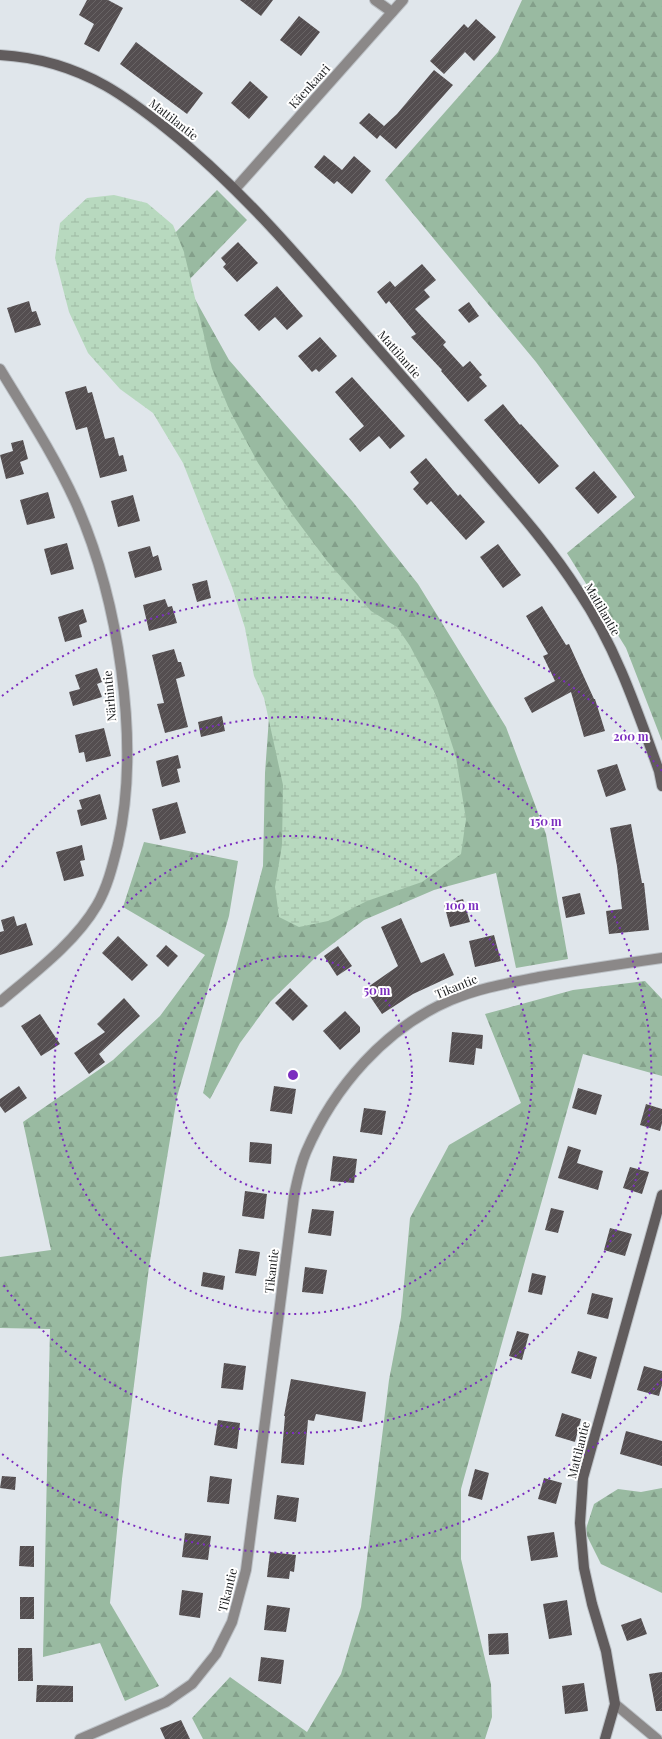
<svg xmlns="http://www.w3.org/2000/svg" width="662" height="1739" font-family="'Playfair Display',serif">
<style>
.forest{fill:url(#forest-firs)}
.wetland{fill:url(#wetland-marsh)}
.building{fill:url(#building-hatch)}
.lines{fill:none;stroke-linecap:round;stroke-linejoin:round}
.street-casing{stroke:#bcc1c6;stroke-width:12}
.secondary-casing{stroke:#bcc1c6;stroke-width:12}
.street{stroke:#8b8888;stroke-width:10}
.secondary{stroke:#615c5d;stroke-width:10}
.ring{fill:none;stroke:#7b2cbf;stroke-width:2;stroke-dasharray:2 4}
.labels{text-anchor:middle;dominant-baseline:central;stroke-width:4;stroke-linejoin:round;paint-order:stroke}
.street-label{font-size:12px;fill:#191b1d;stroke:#fff}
.centre{fill:#7b2cbf;stroke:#fff;stroke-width:2}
.ring-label{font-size:12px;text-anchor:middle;font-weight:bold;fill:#7b2cbf;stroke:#fff;stroke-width:4;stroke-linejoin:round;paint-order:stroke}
</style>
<defs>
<pattern id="forest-firs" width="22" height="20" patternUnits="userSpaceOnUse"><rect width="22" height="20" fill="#99baa1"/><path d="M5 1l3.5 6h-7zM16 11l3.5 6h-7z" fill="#839f8a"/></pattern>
<pattern id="wetland-marsh" width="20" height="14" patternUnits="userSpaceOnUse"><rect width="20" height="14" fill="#b8d9bf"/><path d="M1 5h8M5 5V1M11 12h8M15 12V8" fill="none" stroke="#9ebaa4"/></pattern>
<pattern id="building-hatch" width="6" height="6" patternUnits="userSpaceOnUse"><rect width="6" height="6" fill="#544e50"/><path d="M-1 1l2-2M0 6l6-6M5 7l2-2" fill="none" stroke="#686465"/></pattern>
</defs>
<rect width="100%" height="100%" fill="#e0e6eb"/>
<!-- forest -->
<g class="forest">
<path d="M522,0H662V741L626,648L567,553L635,497L536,362L385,180L498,52Z"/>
<path d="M217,190L247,220L186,283L229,360L352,501L418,584L506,727L546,834L568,959L516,968L496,873L434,890L364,920L318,955L270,1002L240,1043L210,1099L203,1093L263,866L265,773L277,607L131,278Z"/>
<path d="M144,842L238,861L229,916L177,1097L149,1267L122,1479L110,1603L159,1686L125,1701L100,1643L43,1657L50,1329L0,1328V1257L51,1250L23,1122L113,1060L160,1016L205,955L123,907Z"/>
<path d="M645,981L662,999V1076L583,1054L461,1489V1559L491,1684L492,1717L485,1739H203L192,1718L230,1677L307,1732L341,1674L361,1607L389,1380L401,1317L410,1218L449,1145L521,1103L485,1014L573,990Z"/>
<path d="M662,1488V1593L601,1564L585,1532L594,1504L618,1489L641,1492Z"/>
</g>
<!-- wetland -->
<path class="wetland" d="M114,195L147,203L173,225L184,252L212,369L230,411L258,463L292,514L327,561L371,611L397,627L410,646L436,695L456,757L466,819L461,854L422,882L367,901L328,921L299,927L279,917L275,887L282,845L283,785L264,698L254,676L245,628L232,587L183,463L153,413L120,389L88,353L69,312L55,258L60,223L87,198Z"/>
<!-- building -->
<g class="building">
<path d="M87,0H108L123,8L99,52L84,44L94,24L79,15Z"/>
<path d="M240,0H273L261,16Z"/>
<path d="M299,16L320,32L301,56L280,40Z"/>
<path d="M476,19L496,37L474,61L465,52L444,74L430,61L464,24L468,28Z"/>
<path d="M136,42L203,93L187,114L120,64Z"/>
<path d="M434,70L453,85L396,149L380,135L377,139L359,123L369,113L384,126L397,114Z"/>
<path d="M250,81L268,97L249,119L231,103Z"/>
<path d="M324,155L342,170L354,156L371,171L352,194L337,181L334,184L314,167Z"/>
<path d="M238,242L258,263L237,282L223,267L226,264L221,258Z"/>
<path d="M422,264L436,280L424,290L430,297L415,309L446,342L443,345L463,367L470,361L482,375L479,377L487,386L468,402L441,371L442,370L411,337L416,334L389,301L386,304L377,292L390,281L395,287Z"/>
<path d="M277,286L303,316L287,330L275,317L259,331L244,315Z"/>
<path d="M29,301L32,312L36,311L41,325L15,333L7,308Z"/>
<path d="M469,302L479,316L469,323L458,310Z"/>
<path d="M320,337L337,356L319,372L316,369L312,372L298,356Z"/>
<path d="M352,377L405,436L390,449L379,436L360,452L349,439L364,426L335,392Z"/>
<path d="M86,386L88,393L92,392L105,439L114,437L119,456L123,455L127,471L100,478L87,427L76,430L65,392Z"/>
<path d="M503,404L520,425L521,424L559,466L539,484L484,420Z"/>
<path d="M23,440L28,459L20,462L24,474L6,479L0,455L13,451L11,443Z"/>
<path d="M426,458L458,496L460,494L485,522L466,540L431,501L427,505L413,489L419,483L410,472Z"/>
<path d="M594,471L617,497L598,514L575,488Z"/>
<path d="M48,492L55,518L27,525L20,500Z"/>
<path d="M133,495L140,521L118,527L111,501Z"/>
<path d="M67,543L74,569L51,575L44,549Z"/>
<path d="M498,544L521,575L503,588L480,557Z"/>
<path d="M150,546L153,557L158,555L162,570L135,578L128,552Z"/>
<path d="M207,580L211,598L197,602L192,584Z"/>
<path d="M165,599L168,607L172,606L177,623L149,631L143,605Z"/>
<path d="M542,606L566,645L569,644L594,699H595L605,731L584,737L571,692L532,713L524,698L555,681L543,656L548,654L526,616Z"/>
<path d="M83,609L87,622L79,625L82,637L65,642L58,617Z"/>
<path d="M174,649L178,662H181L185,676L176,679L188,727L165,733L157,704L164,703L152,655Z"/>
<path d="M97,668L102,682L97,684L102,697L73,706L69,692L80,689L75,675Z"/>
<path d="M222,716L225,731L201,737L198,722Z"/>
<path d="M104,728L111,756L86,762L84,752L79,753L75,735Z"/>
<path d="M178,755L181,768L177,769L180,782L162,787L156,761Z"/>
<path d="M617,764L626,790L606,797L597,770Z"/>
<path d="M100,794L107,819L81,826L77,810L82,809L79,800Z"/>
<path d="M177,802L186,833L160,840L152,809Z"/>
<path d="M631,824L642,883H644L649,930L609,934L606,911L622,909L617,866L610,828Z"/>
<path d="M82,845L85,860L80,861L84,876L64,881L56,852Z"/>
<path d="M580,893L585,914L566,918L562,897Z"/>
<path d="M463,899L470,922L450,927L444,904Z"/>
<path d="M14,916L17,926L26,923L33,945L0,955V932L4,931L1,920Z"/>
<path d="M401,918L421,963L444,953L454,975L413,994L382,1014L365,989L398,966L381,927Z"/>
<path d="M494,935L501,961L475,967L469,941Z"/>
<path d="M118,936L148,965L132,981L102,953Z"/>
<path d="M166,945L178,956L168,967L156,956Z"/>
<path d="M338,946L352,966L337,976L324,956Z"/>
<path d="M290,988L308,1006L293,1021L275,1003Z"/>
<path d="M124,998L140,1016L99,1054L105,1062L89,1074L74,1053L105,1032L97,1024Z"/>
<path d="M345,1011L360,1027V1032L340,1050L323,1031Z"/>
<path d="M40,1014L60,1044L41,1056L21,1026Z"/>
<path d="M452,1032L483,1035L482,1049L476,1048L474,1065L449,1062Z"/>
<path d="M19,1086L27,1098L5,1113L0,1106V1099Z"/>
<path d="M274,1086L296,1089L292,1114L270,1111Z"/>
<path d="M578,1088L602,1095L596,1115L572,1108Z"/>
<path d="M646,1104L662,1109V1123L660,1131L640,1125Z"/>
<path d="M364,1108L386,1111L382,1135L360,1132Z"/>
<path d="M250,1142L272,1144L271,1164L249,1162Z"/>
<path d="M568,1146L581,1150L577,1163L603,1171L598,1190L558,1178Z"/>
<path d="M333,1156L357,1159L354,1183L330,1181Z"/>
<path d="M630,1167L649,1172L642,1194L623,1188Z"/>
<path d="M245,1191L267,1194L264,1219L242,1216Z"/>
<path d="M551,1208L564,1211L558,1233L545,1230Z"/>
<path d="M312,1209L334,1211L331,1236L308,1233Z"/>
<path d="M610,1228L632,1234L625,1256L604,1250Z"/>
<path d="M239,1249L260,1252L256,1276L235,1273Z"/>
<path d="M305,1267L327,1270L323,1294L302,1292Z"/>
<path d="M203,1272L225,1276L223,1290L201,1286Z"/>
<path d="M532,1273L546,1276L542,1295L528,1292Z"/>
<path d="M592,1293L613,1298L608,1319L587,1314Z"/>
<path d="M517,1331L529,1334L522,1360L509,1356Z"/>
<path d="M578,1351L597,1357L591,1379L571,1373Z"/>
<path d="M224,1363L246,1366L243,1390L221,1388Z"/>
<path d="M644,1366L662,1371V1385L659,1396L637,1390Z"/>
<path d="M291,1379L366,1392L362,1422L316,1414L314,1421L308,1420L304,1465L281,1463L285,1416H284Z"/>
<path d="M562,1413L581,1419L575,1442L555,1436Z"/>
<path d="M218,1420L240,1423L237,1449L214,1445Z"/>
<path d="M626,1431L662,1441V1466L620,1454Z"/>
<path d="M475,1469L489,1473L482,1500L468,1496Z"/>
<path d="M2,1476L16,1477L15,1490L0,1488Z"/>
<path d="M210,1476L232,1479L229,1504L207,1502Z"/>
<path d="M544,1478L562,1483L556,1504L538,1499Z"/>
<path d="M277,1495L299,1498L296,1522L274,1519Z"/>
<path d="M554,1532L558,1557L531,1561L527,1536Z"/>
<path d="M185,1533L211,1536L208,1560L182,1557Z"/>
<path d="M20,1546H34V1567L19,1566Z"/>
<path d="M270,1552L296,1555L294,1572L290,1571L289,1579L267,1577Z"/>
<path d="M182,1590L203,1593L200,1618L179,1615Z"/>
<rect x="20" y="1597" width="14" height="22"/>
<path d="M567,1600L572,1635L549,1639L543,1604Z"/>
<path d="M267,1605L290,1608L286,1632L264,1630Z"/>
<path d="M641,1618L647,1634L627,1641L621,1625Z"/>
<path d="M508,1633L509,1654L489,1655L488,1634Z"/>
<path d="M18,1648H32L33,1681H18Z"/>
<path d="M261,1657L284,1660L281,1684L258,1681Z"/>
<path d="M662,1672V1711H656L649,1674Z"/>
<path d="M584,1683L588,1711L565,1714L562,1686Z"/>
<path d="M37,1685L73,1686V1702H36Z"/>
<path d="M181,1720L190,1739H165L160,1728Z"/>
</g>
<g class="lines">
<!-- street casing -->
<g class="street-casing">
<g id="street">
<path d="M375,0L392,12"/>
<path d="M235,189L403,0"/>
<path d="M0,369C26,412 54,455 75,501C118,597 141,741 118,844C113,864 108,886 97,905C75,943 33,974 0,1002"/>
<path d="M615,1704L657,1739"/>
<path d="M80,1739L166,1702L192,1684L216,1654L232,1622L246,1570L294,1196C297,1182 300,1166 306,1152C334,1087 385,1028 451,1000C479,988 509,983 539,977C580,970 621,964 662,958"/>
</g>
</g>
<!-- secondary casing -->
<g class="secondary-casing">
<g id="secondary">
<path d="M0,55C36,57 74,68 106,86C127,98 148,114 167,129C250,195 317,279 387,359C421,398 455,437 489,477C521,514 553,551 579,592C616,647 637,710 659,771L662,786"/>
<path d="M605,1739L615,1704L606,1651L592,1604L584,1568L580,1523L583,1478L662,1195"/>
</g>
</g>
<!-- street -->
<use href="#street" class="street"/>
<!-- secondary -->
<use href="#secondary" class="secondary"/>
</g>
<!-- distance rings -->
<g class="ring">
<circle cx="293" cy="1075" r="119"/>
<circle cx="293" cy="1075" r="239"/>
<path d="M2 867A358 358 0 1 1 2 1283"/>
<path d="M662 1379A478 478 0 0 1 2 1454M2 696A478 478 0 0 1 662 771"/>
</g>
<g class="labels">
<!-- street labels -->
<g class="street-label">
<text transform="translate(309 86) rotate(-48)">Käenkaari</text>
<text transform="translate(174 119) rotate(38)">Mattilantie</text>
<text transform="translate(400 354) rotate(49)">Mattilantie</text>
<text transform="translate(603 609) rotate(60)">Mattilantie</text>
<text transform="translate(109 696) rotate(-95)">Närhintie</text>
<text transform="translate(456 986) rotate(-22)">Tikantie</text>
<text transform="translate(271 1271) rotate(-83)">Tikantie</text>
<text transform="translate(578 1450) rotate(-76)">Mattilantie</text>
<text transform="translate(227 1590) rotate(-76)">Tikantie</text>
</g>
</g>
<circle cx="293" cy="1075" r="6" class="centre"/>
<g class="ring-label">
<text x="631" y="741">200 m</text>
<text x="546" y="826">150 m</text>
<text x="462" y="910">100 m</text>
<text x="377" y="995">50 m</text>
</g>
</svg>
